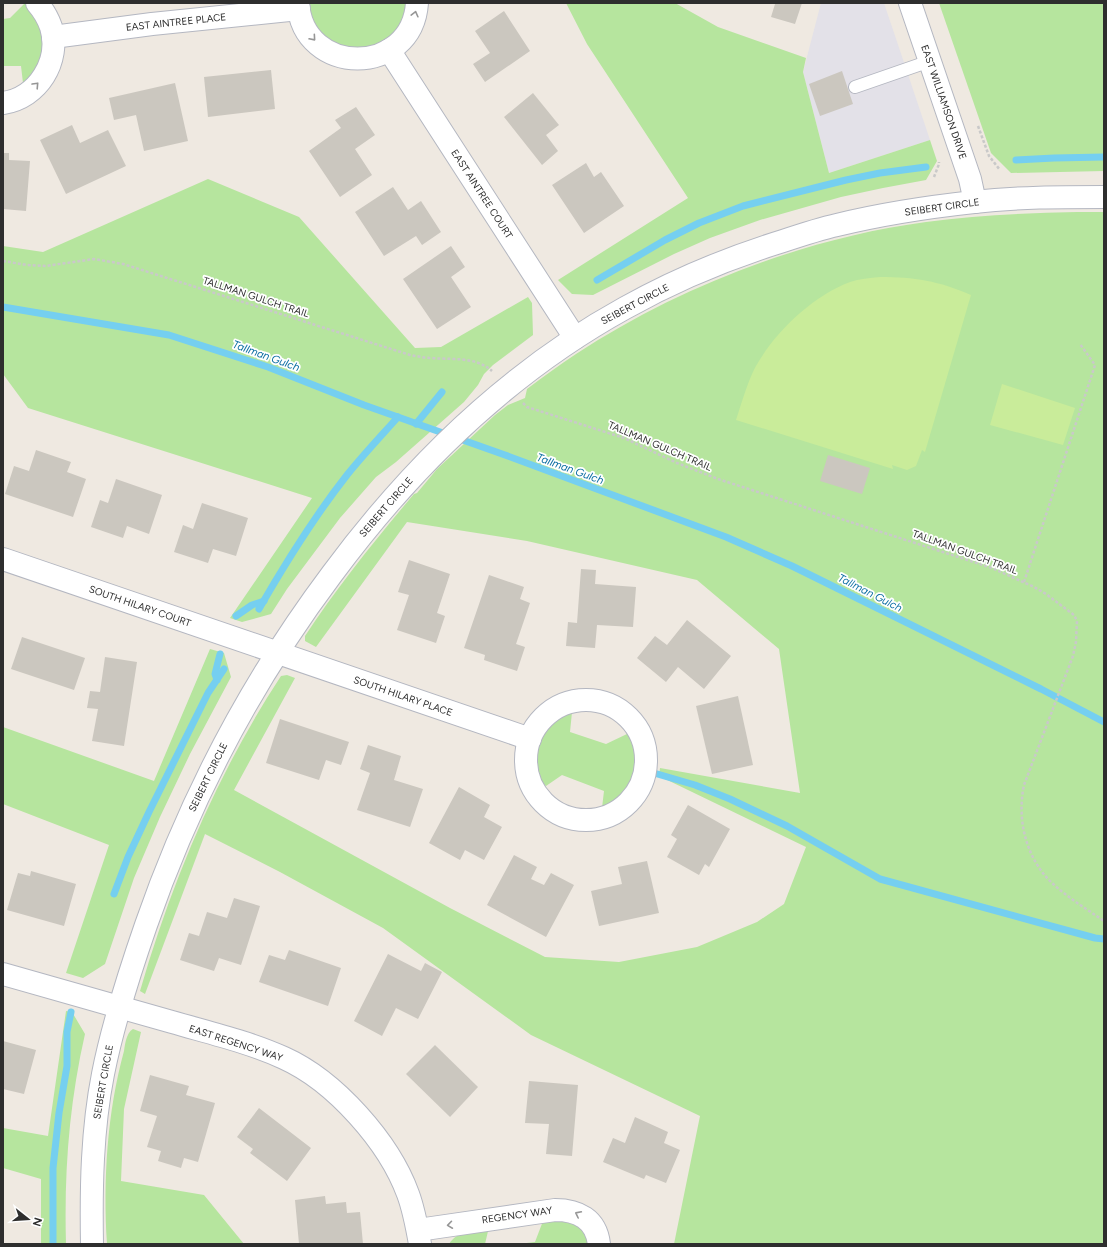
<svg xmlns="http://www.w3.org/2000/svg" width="1107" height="1247" font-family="Figtree,sans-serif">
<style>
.industrial{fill:#e3e1e8}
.green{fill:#b6e59e}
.pitch{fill:#c9ec9a}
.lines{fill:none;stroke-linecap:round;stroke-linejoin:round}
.stream{stroke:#75cff0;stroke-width:7}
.building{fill:#cbc7bf}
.service-casing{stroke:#b4b7c1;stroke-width:14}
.minor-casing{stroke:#b4b7c1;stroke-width:24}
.tertiary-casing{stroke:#b4b7c1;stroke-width:24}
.path{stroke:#c9c9c9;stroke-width:2.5;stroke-dasharray:3 2;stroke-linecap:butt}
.service{stroke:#fff;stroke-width:12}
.minor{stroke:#fff;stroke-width:22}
.tertiary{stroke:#fff;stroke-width:22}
.oneway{stroke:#969696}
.labels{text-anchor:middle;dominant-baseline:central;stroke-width:3.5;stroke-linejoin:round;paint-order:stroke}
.street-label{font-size:10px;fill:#2e2e2e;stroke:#fff}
.water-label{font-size:11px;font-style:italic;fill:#0d6fa3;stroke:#fff}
</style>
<rect width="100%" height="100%" fill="#efe9e1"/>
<!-- industrial -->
<path class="industrial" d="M821,3H884L930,140L829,173L803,72Z"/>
<!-- green -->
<g class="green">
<path d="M25,3L33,8L46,46L36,72L23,83L21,66H3V19L10,18Z"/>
<path d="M307,3H408L402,23L385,43L360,51L335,45L316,28Z"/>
<path d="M566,3H675L718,27L806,58L803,72L829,173L930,140L937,161L926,180L883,188L841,197L760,220L710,238L674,254L593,295L572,294L558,280L688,198L587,44Z"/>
<path d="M939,3H1104V171L1011,173L991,153Z"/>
<path d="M208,179L299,217L415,348L441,347L528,297L532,303L533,335L493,365L484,374L478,385L464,402L396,462L376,477L340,518L287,589L271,614L242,622L230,618L312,498L28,408L3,374V246L43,252Z"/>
<path d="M1077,212H1104V1244H674L700,1116L531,1035L383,928L280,872L205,834L145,994L140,991C172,880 218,772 281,676L287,675L295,678L234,790L450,908L545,957L619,962L697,947L757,922L784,904L806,847L659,776L660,768L800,793L779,649L697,580L527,541L407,522L316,647L305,641V636C338,586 375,540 414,494L417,493L437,469L495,415L508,405L525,398L527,389C543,377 559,365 576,354C678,287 805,238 926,222C977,215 1027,213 1077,212Z"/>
<path d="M210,649L224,653L231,677L190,754L160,817L134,878L105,964L83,978L66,973L109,845L3,804V727L154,781Z"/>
<path d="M572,712L570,732L606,744L627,734C646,748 637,780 623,795C617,801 609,805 602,808L604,791L562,775L546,786C544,784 542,784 541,782C538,779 537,771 536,767C535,759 536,750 538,742C543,727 557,713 572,712Z"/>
<path d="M66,1011L72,1012L85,1034C69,1104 64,1173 66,1244H41V1179L3,1168V1128L48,1136Z"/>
<path d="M133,1029L141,1032L124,1109L121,1181L204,1195L244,1244H107C103,1180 107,1113 124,1051C125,1045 126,1033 133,1029Z"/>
<path d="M559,1218L583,1226L591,1244H518L535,1242L543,1221Z"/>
<path d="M489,1227L485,1244H449C457,1231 475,1230 489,1227Z"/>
</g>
<!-- pitch -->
<g class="pitch">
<path d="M880,277C914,277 939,281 971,295L925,452L922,450L916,466L907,470L892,465L893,469L736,420C742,402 749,376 759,361C778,329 815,295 850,282C859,279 870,278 880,277Z"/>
<path d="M1002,384L1075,408L1063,445L990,425Z"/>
</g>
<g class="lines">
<!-- stream -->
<g class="stream">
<path d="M1016,160L1054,158L1104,157"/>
<path d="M597,280L665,240L699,223L743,206L846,180L880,173L926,167"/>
<path d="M3,307L169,335L268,367L364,405L505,455L726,537L792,566L1041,689L1104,722"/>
<path d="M416,424L442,392"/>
<path d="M259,609C286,562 314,517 347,475C363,455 381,436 398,417"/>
<path d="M236,616L252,605L264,601"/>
<path d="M217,680L215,674L220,654"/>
<path d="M654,773L695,785L730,799L787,826L880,879L1095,938L1104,939"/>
<path d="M114,894L128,857L149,812L208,693L224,669"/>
<path d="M53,1244V1168L59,1113L67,1066V1032L71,1012"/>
</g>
</g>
<!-- building -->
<g class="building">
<path d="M772,3H802L795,24L771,17L775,4Z"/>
<path d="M504,11L530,51L485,82L473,64L490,53L475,31Z"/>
<path d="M271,70L275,109L208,117L204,77Z"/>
<path d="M842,71L853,104L820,116L809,84Z"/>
<path d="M175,83L188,141L144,151L136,115L114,120L109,98Z"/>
<path d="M533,93L559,125L546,135L558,151L542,165L504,117Z"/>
<path d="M356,107L375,135L355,149L372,175L340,197L309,151L341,128L335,120Z"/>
<path d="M72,125L80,143L108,130L126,166L66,194L40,140Z"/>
<path d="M3,153H9V160L30,161L26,211L3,209Z"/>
<path d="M586,163L594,177L601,172L624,206L584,233L552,185Z"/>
<path d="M393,187L408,210L421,201L441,232L422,245L416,236L384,256L355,212Z"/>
<path d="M451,246L465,267L451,277L471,307L437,329L403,279Z"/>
<path d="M36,450L71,462L67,472L86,479L73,517L5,494L14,466L29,471Z"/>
<path d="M828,455L870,468L862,494L820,481Z"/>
<path d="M116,479L162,495L149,534L127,526L123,538L91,527L100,500L108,503Z"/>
<path d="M202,503L248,518L236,556L213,549L208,563L174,552L183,525L193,529Z"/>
<path d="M409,560L450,574L437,613L445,616L436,643L397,630L409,595L398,592Z"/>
<path d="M581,569L596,570L595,584L636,587L633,627L597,625L595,648L566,646L568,622L577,623Z"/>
<path d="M489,575L524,587L520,599L530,603L516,644L525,647L517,671L484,660L485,655L464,648Z"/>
<path d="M687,620L731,656L704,689L678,667L666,682L637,658L655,636L667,645Z"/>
<path d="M22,637L85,658L74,690L11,669Z"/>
<path d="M105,657L137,662L124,746L92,741L98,709L87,708L90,691L100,692Z"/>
<path d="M738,696L753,765L712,774L696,706Z"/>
<path d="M280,719L349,742L341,765L326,760L319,780L266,763Z"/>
<path d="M368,745L401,756L394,780L423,789L410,827L357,810L370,773L360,769Z"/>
<path d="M459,787L490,805L484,817L502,827L484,860L465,850L460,860L429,843Z"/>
<path d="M688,805L730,829L709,867L705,864L699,875L667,857L677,839L671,835Z"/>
<path d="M514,855L537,867L531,879L544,885L551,873L574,885L546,937L487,905Z"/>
<path d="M647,861L659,913L599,926L591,891L622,884L618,867Z"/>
<path d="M31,871L76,884L64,926L7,910L18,873L30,876Z"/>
<path d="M234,898L260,906L241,965L219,958L214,971L180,960L189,933L199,936L207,912L227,918Z"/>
<path d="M289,950L341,968L328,1006L259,982L269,955L285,960Z"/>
<path d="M388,954L421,971L425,963L442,972L418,1019L396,1008L382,1036L354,1021Z"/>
<path d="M3,1041L36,1050L24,1094L3,1089Z"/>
<path d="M435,1045L478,1087L450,1117L406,1074Z"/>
<path d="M150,1075L189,1086L186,1095L215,1103L198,1162L184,1158L181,1168L158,1161L161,1151L147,1147L157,1116L140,1111Z"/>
<path d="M529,1081L578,1085L572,1156L546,1154L549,1124L525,1123Z"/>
<path d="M259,1108L311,1148L287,1181L250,1153L253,1149L237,1137Z"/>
<path d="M635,1117L668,1132L664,1143L680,1150L666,1183L646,1175L644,1179L603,1162L613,1138L625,1143Z"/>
<path d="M325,1196L326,1204L346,1202L347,1213L360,1212L363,1244H299L295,1200Z"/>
</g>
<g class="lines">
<!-- service casing -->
<g class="service-casing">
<path id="service" d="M855,87L930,61"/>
</g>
<!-- minor casing -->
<g class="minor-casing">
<g id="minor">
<path d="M298,3C303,77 412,77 417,3"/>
<path d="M910,3L970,179L975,202"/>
<path d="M53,37L152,24L299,9"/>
<path d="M389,50L575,338"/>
<path d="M3,103C38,98 61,61 51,27C48,18 43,10 37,3"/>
<path d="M3,559L530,739"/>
<circle cx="586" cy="760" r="60"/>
<path d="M3,974C59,990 116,1006 172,1022C210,1033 249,1042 284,1058C335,1081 389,1142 408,1194C414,1210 417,1227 420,1244"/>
<path d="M418,1230L555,1210C578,1210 596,1219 599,1244"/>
</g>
</g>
<!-- tertiary casing -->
<g class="tertiary-casing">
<path id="tertiary" d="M92,1244C91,1187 92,1130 103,1074C113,1023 129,974 146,925C190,798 251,682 332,574C412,466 507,373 625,308C675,280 728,258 783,241C801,235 819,229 837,225C882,214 928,207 974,202C1017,197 1061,197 1104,197"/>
</g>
<!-- path -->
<g class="path">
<path d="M978,126L989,156L1000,170"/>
<path d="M934,177L939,164V162"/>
<path d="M3,261L27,265L46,266L94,259L123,264L410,355C417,356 424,358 432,358C452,360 475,356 492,371"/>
<path d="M523,403L527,407L624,438L677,463L718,479L992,568L1034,587L1046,594L1074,615L1077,621L1076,642L1073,656L1024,785C1017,818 1025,855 1049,880C1065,896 1085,908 1104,921"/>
<path d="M1024,582L1095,365L1080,344"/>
</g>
<!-- service -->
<use href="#service" class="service"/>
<!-- minor -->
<use href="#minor" class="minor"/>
<!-- tertiary -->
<use href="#tertiary" class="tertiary"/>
</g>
<!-- one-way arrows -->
<defs><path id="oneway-chevron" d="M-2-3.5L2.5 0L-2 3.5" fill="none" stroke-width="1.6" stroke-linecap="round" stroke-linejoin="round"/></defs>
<g class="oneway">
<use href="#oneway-chevron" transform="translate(415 14) rotate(-76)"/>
<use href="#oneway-chevron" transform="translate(313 38) rotate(49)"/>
<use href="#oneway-chevron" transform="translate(36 85) rotate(-47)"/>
<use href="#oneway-chevron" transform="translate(578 1214) rotate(-153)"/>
<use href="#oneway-chevron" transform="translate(450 1225) rotate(172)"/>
</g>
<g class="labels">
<!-- street labels -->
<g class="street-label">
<text transform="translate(176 22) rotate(-6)">EAST AINTREE PLACE</text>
<text transform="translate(944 102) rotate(71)">EAST WILLIAMSON DRIVE</text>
<text transform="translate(482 194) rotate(57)">EAST AINTREE COURT</text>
<text transform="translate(942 207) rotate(-8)">SEIBERT CIRCLE</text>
<text transform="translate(256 297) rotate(18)">TALLMAN GULCH TRAIL</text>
<text transform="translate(635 304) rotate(-28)">SEIBERT CIRCLE</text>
<text transform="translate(660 446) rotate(23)">TALLMAN GULCH TRAIL</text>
<text transform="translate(386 507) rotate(-49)">SEIBERT CIRCLE</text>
<text transform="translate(965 552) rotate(20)">TALLMAN GULCH TRAIL</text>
<text transform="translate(140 606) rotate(19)">SOUTH HILARY COURT</text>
<text transform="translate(403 696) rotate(19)">SOUTH HILARY PLACE</text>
<text transform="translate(208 777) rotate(-64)">SEIBERT CIRCLE</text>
<text transform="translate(236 1043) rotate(18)">EAST REGENCY WAY</text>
<text transform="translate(103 1082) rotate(-80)">SEIBERT CIRCLE</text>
<text transform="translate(517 1215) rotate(-8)">REGENCY WAY</text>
</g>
<!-- water labels -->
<g class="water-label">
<text transform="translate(266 356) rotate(20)">Tallman Gulch</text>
<text transform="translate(570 469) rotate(20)">Tallman Gulch</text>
<text transform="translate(870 593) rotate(27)">Tallman Gulch</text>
</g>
</g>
<!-- border -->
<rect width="1107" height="1247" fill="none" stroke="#2e2e2e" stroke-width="8"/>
<!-- north arrow -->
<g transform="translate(28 1219) rotate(107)" stroke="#ffffff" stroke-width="3" paint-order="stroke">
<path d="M0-3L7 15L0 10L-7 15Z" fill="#2e2e2e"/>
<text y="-6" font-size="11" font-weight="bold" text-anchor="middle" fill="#2e2e2e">N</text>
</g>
</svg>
